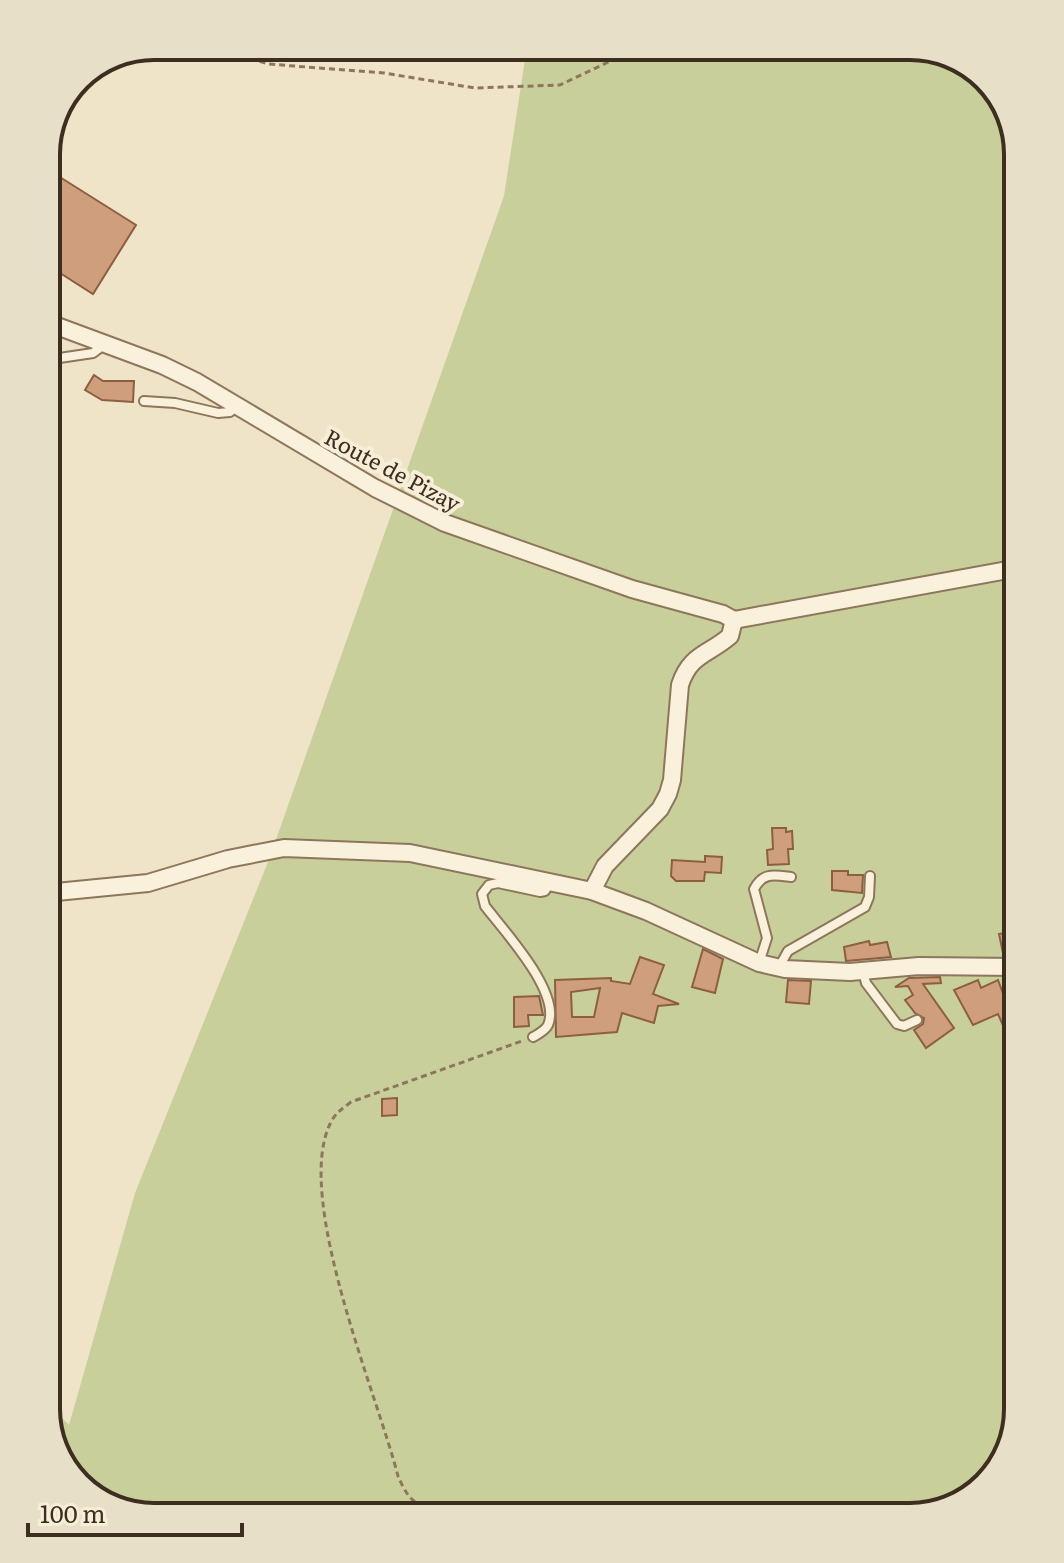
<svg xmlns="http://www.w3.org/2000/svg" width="1064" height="1563" font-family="Literata,serif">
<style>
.green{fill:#c9cf9b}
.building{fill:#cf9f7d;stroke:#8d5f41;stroke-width:2;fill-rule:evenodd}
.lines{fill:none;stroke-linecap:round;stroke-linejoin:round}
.lane-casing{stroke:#8d765c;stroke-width:12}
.street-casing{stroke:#8d765c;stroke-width:20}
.path{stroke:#8d765c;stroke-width:3;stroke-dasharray:6 4;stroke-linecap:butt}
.lane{stroke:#faf1dc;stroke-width:8}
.street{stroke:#faf1dc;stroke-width:16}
.labels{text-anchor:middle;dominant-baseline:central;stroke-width:8;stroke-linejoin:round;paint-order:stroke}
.street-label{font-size:22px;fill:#3d2e20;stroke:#f7eed8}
.rim{fill:none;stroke:#3d2e20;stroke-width:4}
</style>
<rect width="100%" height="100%" fill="#f0e4c8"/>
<!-- green -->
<path class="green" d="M527,46H916L969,64L1004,101L1018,154V1409L1003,1463L963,1503L910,1517H148L95,1499L60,1462L46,1401L69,1425L135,1193L268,862L504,196Z"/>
<!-- building -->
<g class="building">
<path d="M55,174L136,225L93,294L46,264V224L54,225L58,220L55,213L46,209V187Z"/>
<path d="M94,375L103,381H134L133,402L102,400L85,390Z"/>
<path d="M772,828H786V832L792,831L793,849H788L789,864L768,865L767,850L773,849Z"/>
<path d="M705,856L722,857L721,873L705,872L704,881H676L671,876L672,860L705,862Z"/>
<path d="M832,871H848V875H863L862,893L832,890Z"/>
<path d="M1005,905H1018V956H1004L1003,953L999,934L1009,932L1008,919H1005Z"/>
<path d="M869,941L870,945L887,942L891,957L846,961L844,947Z"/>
<path d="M703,949L723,959L715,993L692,987Z"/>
<path d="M640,957L664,965L653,994L679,1004L658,1006L654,1023L622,1013L617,1032L556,1037L555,980L611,978V981L630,984ZM600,988L594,1017H572L571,992Z"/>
<path d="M940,977L941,983L923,984L954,1028L926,1048L914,1030L923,1024L924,1018L915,1013L905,1000L913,995L908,986L895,987L909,978Z"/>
<path d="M788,980L811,981L809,1004L786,1002Z"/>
<path d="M978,980L981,988L998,980L1009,1009L1013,1007L1018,1020V1033L1008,1037L998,1014L973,1025L954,990Z"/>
<path d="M539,996L543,1015H528L529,1026L514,1027V997Z"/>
<path d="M397,1098V1115L382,1116V1099Z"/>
</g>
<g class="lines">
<!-- lane casing -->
<g class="lane-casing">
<g id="lane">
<path d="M46,216L51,219"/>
<path d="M46,360L93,353L105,344"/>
<path d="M144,401L175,403L218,413L230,412L237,406"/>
<path d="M759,963L767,938L754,889C763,872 774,875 791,877"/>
<path d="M779,967L788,951L865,907L869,897L870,876"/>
<path d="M863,971L866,983L897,1024L904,1026L917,1020"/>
<path d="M533,1037C538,1034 545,1031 548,1025C562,993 504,931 485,906L482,894L489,885L498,883L540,892L545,891L550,883"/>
</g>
</g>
<!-- street casing -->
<g class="street-casing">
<g id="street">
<path d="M46,322L162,365L197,382L375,488L445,523L632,589L723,614L734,620"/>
<path d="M734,620L1018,568"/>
<path d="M592,891L605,866L660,809L668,794L672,780L680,685C690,654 708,655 730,636L734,620"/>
<path d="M46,893L148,883L228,859L284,848L410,853L592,891L646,911L759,963L785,969L850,972L919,966L1018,967"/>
</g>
</g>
<!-- path -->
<g class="path">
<path d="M212,46L268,64L384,73L475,88L560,85L642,46"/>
<path d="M453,1513C420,1505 412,1509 398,1476C377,1394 294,1199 330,1124C335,1113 342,1109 351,1102L522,1041"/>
</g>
<!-- lane -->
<use href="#lane" class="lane"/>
<!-- street -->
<use href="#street" class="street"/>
</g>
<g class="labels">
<!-- street labels -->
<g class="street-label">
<text transform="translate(393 469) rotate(28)">Route de Pizay</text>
</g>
</g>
<!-- crop -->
<path d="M0 0H1064V1563H0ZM154 60H910A94 94 0 0 1 1004 154V1409A94 94 0 0 1 910 1503H154A94 94 0 0 1 60 1409V154A94 94 0 0 1 154 60Z" fill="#e8dfc9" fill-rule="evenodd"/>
<path class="rim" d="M154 60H910A94 94 0 0 1 1004 154V1409A94 94 0 0 1 910 1503H154A94 94 0 0 1 60 1409V154A94 94 0 0 1 154 60Z"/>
<!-- scale -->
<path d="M28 1523v12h214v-12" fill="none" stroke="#3d2e20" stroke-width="4"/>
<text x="40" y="1523" font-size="24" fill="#3d2e20" stroke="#f7eed8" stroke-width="6" paint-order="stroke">100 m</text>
</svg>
